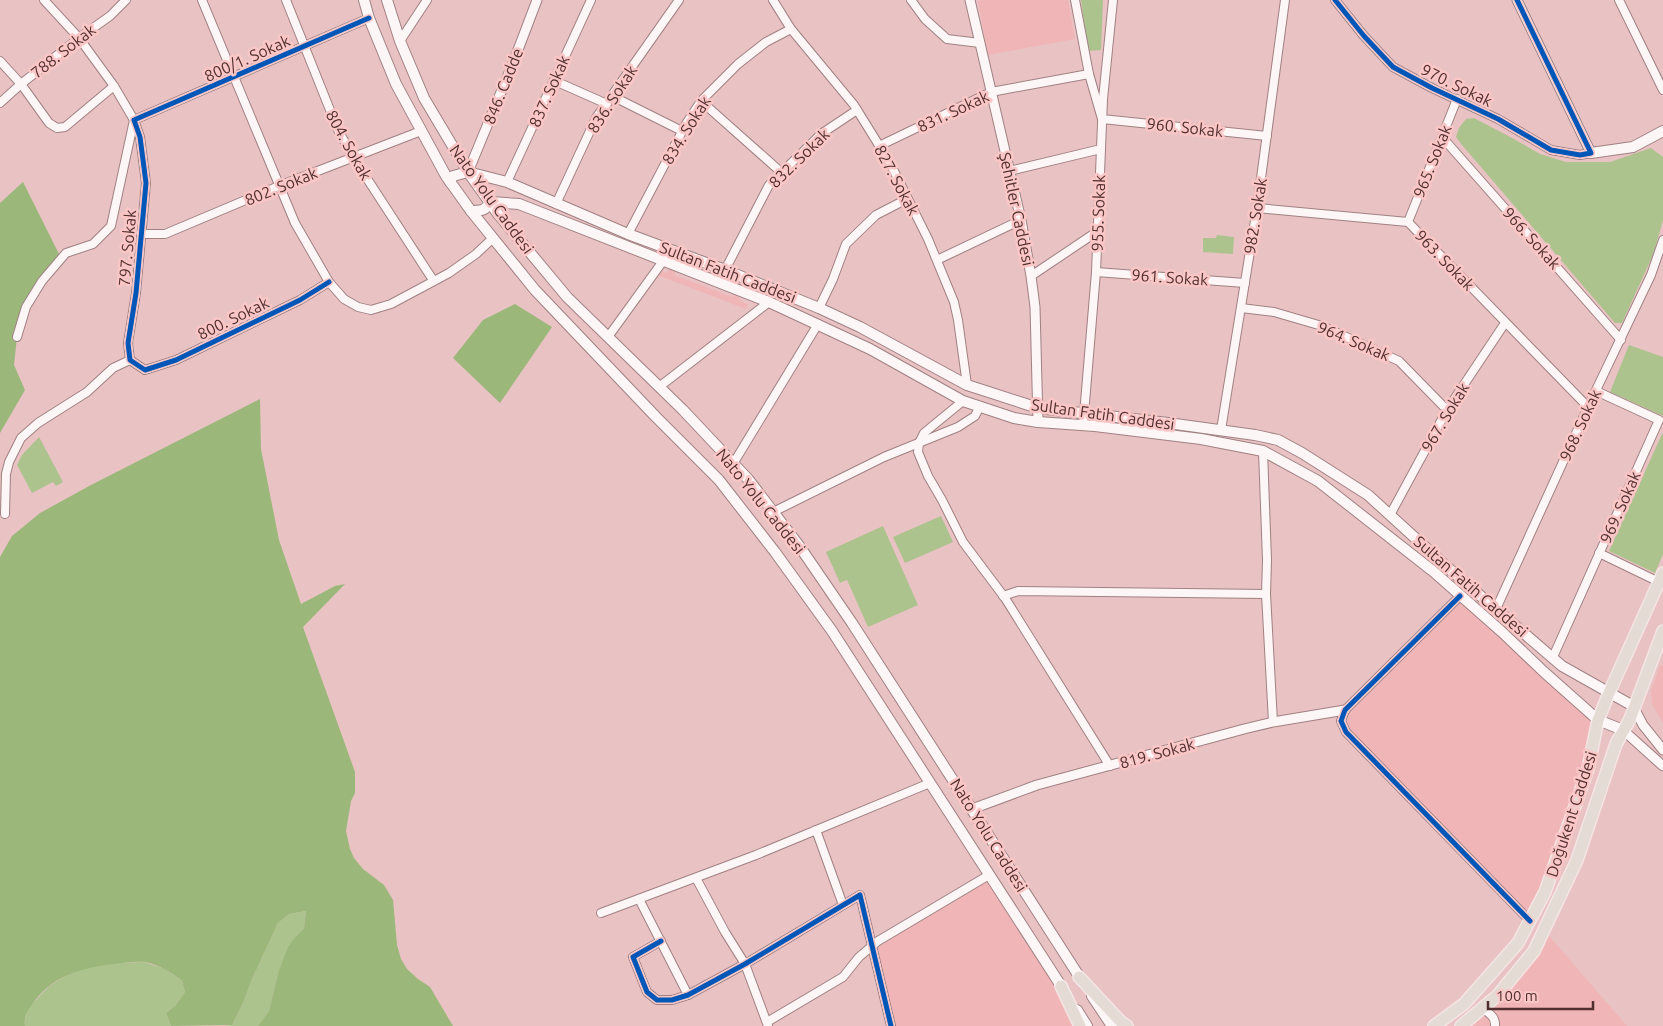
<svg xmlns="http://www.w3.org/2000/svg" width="1663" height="1026" font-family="Ubuntu,sans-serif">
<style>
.built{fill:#f0b5b6;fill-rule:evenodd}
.green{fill:#acc38e}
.forest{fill:#9bb87a}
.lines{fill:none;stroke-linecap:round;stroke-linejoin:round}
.minor-casing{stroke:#a18183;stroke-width:10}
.tertiary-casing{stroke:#a18183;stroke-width:11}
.secondary-casing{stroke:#a18183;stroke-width:12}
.primary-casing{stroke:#f5e4e4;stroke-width:14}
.minor{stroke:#fcf6f6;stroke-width:8}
.tertiary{stroke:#fcf6f6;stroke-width:9}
.secondary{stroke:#fcf6f6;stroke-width:10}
.primary{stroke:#e4dbd4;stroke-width:11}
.cycleway-casing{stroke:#fbc6c6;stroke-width:8}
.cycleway{stroke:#0057b8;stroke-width:5}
.labels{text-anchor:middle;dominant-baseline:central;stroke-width:5;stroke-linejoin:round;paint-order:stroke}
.street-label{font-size:16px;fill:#512f2f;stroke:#fbc6c6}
</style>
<rect width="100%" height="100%" fill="#e9c2c3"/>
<!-- built -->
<g class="built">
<path d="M982,0H1068L1075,39L988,55L978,1Z"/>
<path d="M669,244L758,278L756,283L747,279L739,300L748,304L746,309L657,275L659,270L667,273L670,267L666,265H661L658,260L660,256L664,255L673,260L675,252L667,249ZM682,255L740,277L738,285L732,283L730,289L735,291L733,297L674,275L676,269L684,272L686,266L678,263Z"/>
<path d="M1460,596L1598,720L1588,769L1530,921L1346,732L1341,721L1345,710Z"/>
<path d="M1660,665L1663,666V723L1652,704L1651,691Z"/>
<path d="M989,875L1080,1026H891L872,945Z"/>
<path d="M1544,930L1627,1026H1461L1498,995Z"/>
</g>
<!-- green -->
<g class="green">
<path d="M1081,0H1103L1101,50L1088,51Z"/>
<path d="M1474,118L1514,139L1540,154L1566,162H1610L1651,148L1663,157V220L1653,255L1622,323H1615L1462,145L1456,137L1459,128L1466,119Z"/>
<path d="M1217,235L1234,237L1233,254L1203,252V238H1216Z"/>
<path d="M1629,345L1663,357V416L1610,392Z"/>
<path d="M1663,432V554L1655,573L1609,551Z"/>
<path d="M39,437L63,482L56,486L53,482L32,493L17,465L22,455Z"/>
<path d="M941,516L953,542L905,563L893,537Z"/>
<path d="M883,526L918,605L868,627L847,580L840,583L826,552Z"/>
<path d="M306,911L304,928L297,935L278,973L269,1011L258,1026H225L232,1025L244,1001L252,979L278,923L289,914Z"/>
<path d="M144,962L165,969L182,981L185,992L175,1006L166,1013L171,1026H25C24,1015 29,1007 37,999C64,966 105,963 144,962Z"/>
</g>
<!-- forest -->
<g class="forest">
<path d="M23,182L61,258L26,307L17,337L14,365L25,390L0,433V203Z"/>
<path d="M515,304L552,327L500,403L453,358L483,320Z"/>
<path d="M260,399L261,449L279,540L301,604L335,586L345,584L303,627L355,772V793L351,801L346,831L350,849L354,858L363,869L384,885L393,900L397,945L401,959L407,969L418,979L430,987L453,1026H258L269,1011L278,973L288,947L297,935L304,928L306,911L289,914L278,923L252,979L244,1001L232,1025L171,1026L166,1013L175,1006L185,992L182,981C171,972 159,965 145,962C135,961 124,963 114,964C81,968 51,976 32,1005C26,1013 24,1017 25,1026H0V557L12,536L40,513L91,485Z"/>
</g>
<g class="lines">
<!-- minor casing -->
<g class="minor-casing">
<g id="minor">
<path d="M202,0L295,223L329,282L344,299L358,307L371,310L391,304L449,273L476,254L493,238"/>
<path d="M286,0L338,130L353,157L433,280"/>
<path d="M773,0L791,29L854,105L890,163L928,239L954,302L958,320L967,385"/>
<path d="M911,0L925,19L947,39L980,43"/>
<path d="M1075,0L1089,74L1102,119L1267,136"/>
<path d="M1335,0L1364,36L1393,67L1432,88L1498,119L1551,150L1580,155L1591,153"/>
<path d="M1619,0L1663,90"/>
<path d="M400,41L427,0"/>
<path d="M0,61L21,84L49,123L57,128L65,127L114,86"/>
<path d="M555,81L607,104"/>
<path d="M612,96L682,131"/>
<path d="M701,101L782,173"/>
<path d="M0,103L21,84L79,38L110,16L126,0"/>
<path d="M1442,137L1621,340"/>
<path d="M879,146L991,92L1089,74"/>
<path d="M1009,171L1101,149"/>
<path d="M507,182L591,0"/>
<path d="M556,204L596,118L679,0"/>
<path d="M1257,208L1408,222L1588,407"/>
<path d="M1408,222L1457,99"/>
<path d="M141,234H165L279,186L421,131"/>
<path d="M628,234L686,124L701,101L738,64L766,42L791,29"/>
<path d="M937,260L1021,220"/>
<path d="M725,270L769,185L821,134L857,110"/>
<path d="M1096,272L1245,283"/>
<path d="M1031,276L1098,231"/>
<path d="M329,282L300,300L176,360L145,370L130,360L128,343L136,293L146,183L140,137L134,120L369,18"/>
<path d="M819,308L833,279L846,244L876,215L907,199"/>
<path d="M1241,308L1274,312L1322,326L1399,361L1447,410"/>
<path d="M17,337L26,307L42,281L66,253L93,244L111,226L134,120L114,86L79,38L44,0"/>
<path d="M608,337L671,250"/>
<path d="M659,387L769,302"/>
<path d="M963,401L924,433L919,443L918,452L928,476L942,500L963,542L1005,598L1110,766"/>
<path d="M1083,426L1096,272L1103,99L1113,0"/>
<path d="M1221,430L1257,208L1285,0"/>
<path d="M1263,451L1267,560L1266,594L1273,722"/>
<path d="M733,464L818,324"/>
<path d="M773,512L884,457L958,427L975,416L980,406"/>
<path d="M5,514L6,474L9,462L21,438L38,423L87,392L113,368L130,360"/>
<path d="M1390,515L1447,410L1505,323"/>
<path d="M1599,553L1659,582"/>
<path d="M1003,596L1018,591L1266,594"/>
<path d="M1460,596L1345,710L1341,721L1346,732L1530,921"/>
<path d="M1496,609L1588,407L1651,275L1663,240"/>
<path d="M1553,657L1659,420L1596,391"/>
<path d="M816,830L843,905"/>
<path d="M696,878L725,932L745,964L768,1026"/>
<path d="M639,899L688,995"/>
<path d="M601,913L756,855L930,783"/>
<path d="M661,941L633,957L647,992L657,1000H672L688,995L745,964L860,895L891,1026"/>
<path d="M1483,1009C1489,1013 1496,1017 1495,1026"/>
<path d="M767,1022L843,977L859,957L878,941L989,875"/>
</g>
</g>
<!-- tertiary casing -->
<g class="tertiary-casing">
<g id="tertiary">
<path d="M970,0L1021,220L1031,276L1035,307L1038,422"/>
<path d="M1517,0L1591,153"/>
<path d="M468,172L513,63L537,0"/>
<path d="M1633,706L1643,725L1663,750"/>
<path d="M1623,730L1663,766"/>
<path d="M972,809L1037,785L1244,729L1273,722L1345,710"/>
</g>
</g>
<!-- secondary casing -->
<g class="secondary-casing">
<g id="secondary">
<path d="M364,0L369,18L396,84L446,176L471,211L535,290L656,417L719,480L775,552L832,631L1065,992"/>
<path d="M387,0L400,41L424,98L468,172L498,214L567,297L683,410L748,479L800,547L852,623L1084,984"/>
<path d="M1591,153L1633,147L1663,131"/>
<path d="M450,182L453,176L468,172L507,182L628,234L725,270L819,308L860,327L967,385L1038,408L1168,423L1255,435L1278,440L1302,453L1368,495L1447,567L1562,666L1633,706"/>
<path d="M471,211C480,211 486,211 490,202L519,204L769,302L870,349L963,401L1014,418L1038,422L1095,426L1201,439L1263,451L1318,481L1434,572L1502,632L1544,672L1598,720L1623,730"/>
<path d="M1092,996L1112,1026"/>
<path d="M1077,1010L1087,1026"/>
</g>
</g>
<!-- primary casing -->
<g class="primary-casing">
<g id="primary">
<path d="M1079,977L1121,1022L1127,1026"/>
<path d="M1061,986L1080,1026"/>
<path d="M1434,1026L1464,1004L1518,943L1545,892L1588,769L1598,720L1609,693L1663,573"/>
<path d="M1461,1026L1498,995L1534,951L1577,860L1616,744L1630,719L1663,631"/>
</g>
</g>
<!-- minor -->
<use href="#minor" class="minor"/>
<!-- tertiary -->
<use href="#tertiary" class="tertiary"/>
<!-- secondary -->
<use href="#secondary" class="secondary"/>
<!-- primary -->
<use href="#primary" class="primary"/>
<!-- cycleway casing -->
<g class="cycleway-casing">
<g id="cycleway">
<path d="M1335,0L1364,36L1393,67L1432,88L1498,119L1551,150L1580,155L1591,153L1517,0"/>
<path d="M329,282L300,300L176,360L145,370L130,360L128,343L136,293L146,183L140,137L134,120L369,18"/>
<path d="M1460,596L1345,710L1341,721L1346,732L1530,921"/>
<path d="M661,941L633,957L647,992L657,1000H672L688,995L745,964L860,895L891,1026"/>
</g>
</g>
<!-- cycleway -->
<use href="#cycleway" class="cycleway"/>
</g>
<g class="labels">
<!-- street labels -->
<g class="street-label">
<text transform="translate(63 51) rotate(-38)">788. Sokak</text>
<text transform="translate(247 58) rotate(-24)">800/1. Sokak</text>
<text transform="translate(1457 85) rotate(26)">970. Sokak</text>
<text transform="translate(503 86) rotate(-68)">846. Cadde</text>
<text transform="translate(549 91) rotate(-66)">837. Sokak</text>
<text transform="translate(612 99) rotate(-57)">836. Sokak</text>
<text transform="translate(953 111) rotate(-25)">831. Sokak</text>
<text transform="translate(1185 127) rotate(6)">960. Sokak</text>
<text transform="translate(686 130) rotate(-58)">834. Sokak</text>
<text transform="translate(349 145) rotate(61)">804. Sokak</text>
<text transform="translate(799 158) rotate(-44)">832. Sokak</text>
<text transform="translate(1432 161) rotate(-68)">965. Sokak</text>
<text transform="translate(897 180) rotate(62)">827. Sokak</text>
<text transform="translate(281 186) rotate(-22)">802. Sokak</text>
<text transform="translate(492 199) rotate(54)">Nato Yolu Caddesi</text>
<text transform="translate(1017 209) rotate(78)">Şehitler Caddesi</text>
<text transform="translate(1098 213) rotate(-88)">955. Sokak</text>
<text transform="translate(1255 216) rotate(-81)">982. Sokak</text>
<text transform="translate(1532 238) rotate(48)">966. Sokak</text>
<text transform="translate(127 248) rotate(-85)">797. Sokak</text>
<text transform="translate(1445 260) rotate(46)">963. Sokak</text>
<text transform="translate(728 272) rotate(21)">Sultan Fatih Caddesi</text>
<text transform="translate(1170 277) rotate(4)">961. Sokak</text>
<text transform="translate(233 318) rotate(-26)">800. Sokak</text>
<text transform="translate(1354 341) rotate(23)">964. Sokak</text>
<text transform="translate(1103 414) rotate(8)">Sultan Fatih Caddesi</text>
<text transform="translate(1445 417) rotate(-59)">967. Sokak</text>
<text transform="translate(1580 425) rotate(-65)">968. Sokak</text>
<text transform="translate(761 501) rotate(51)">Nato Yolu Caddesi</text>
<text transform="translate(1620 507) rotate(-66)">969. Sokak</text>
<text transform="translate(1471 586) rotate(41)">Sultan Fatih Caddesi</text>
<text transform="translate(1157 753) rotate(-15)">819. Sokak</text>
<text transform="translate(1571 814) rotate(-72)">Doğukent Caddesi</text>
<text transform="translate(989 835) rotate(58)">Nato Yolu Caddesi</text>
</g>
</g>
<!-- scale -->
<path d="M1488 1001v8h105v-8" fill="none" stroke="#512f2f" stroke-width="2.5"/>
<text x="1496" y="1001" font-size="15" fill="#512f2f" stroke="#fbc6c6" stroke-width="4" paint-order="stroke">100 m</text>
</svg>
